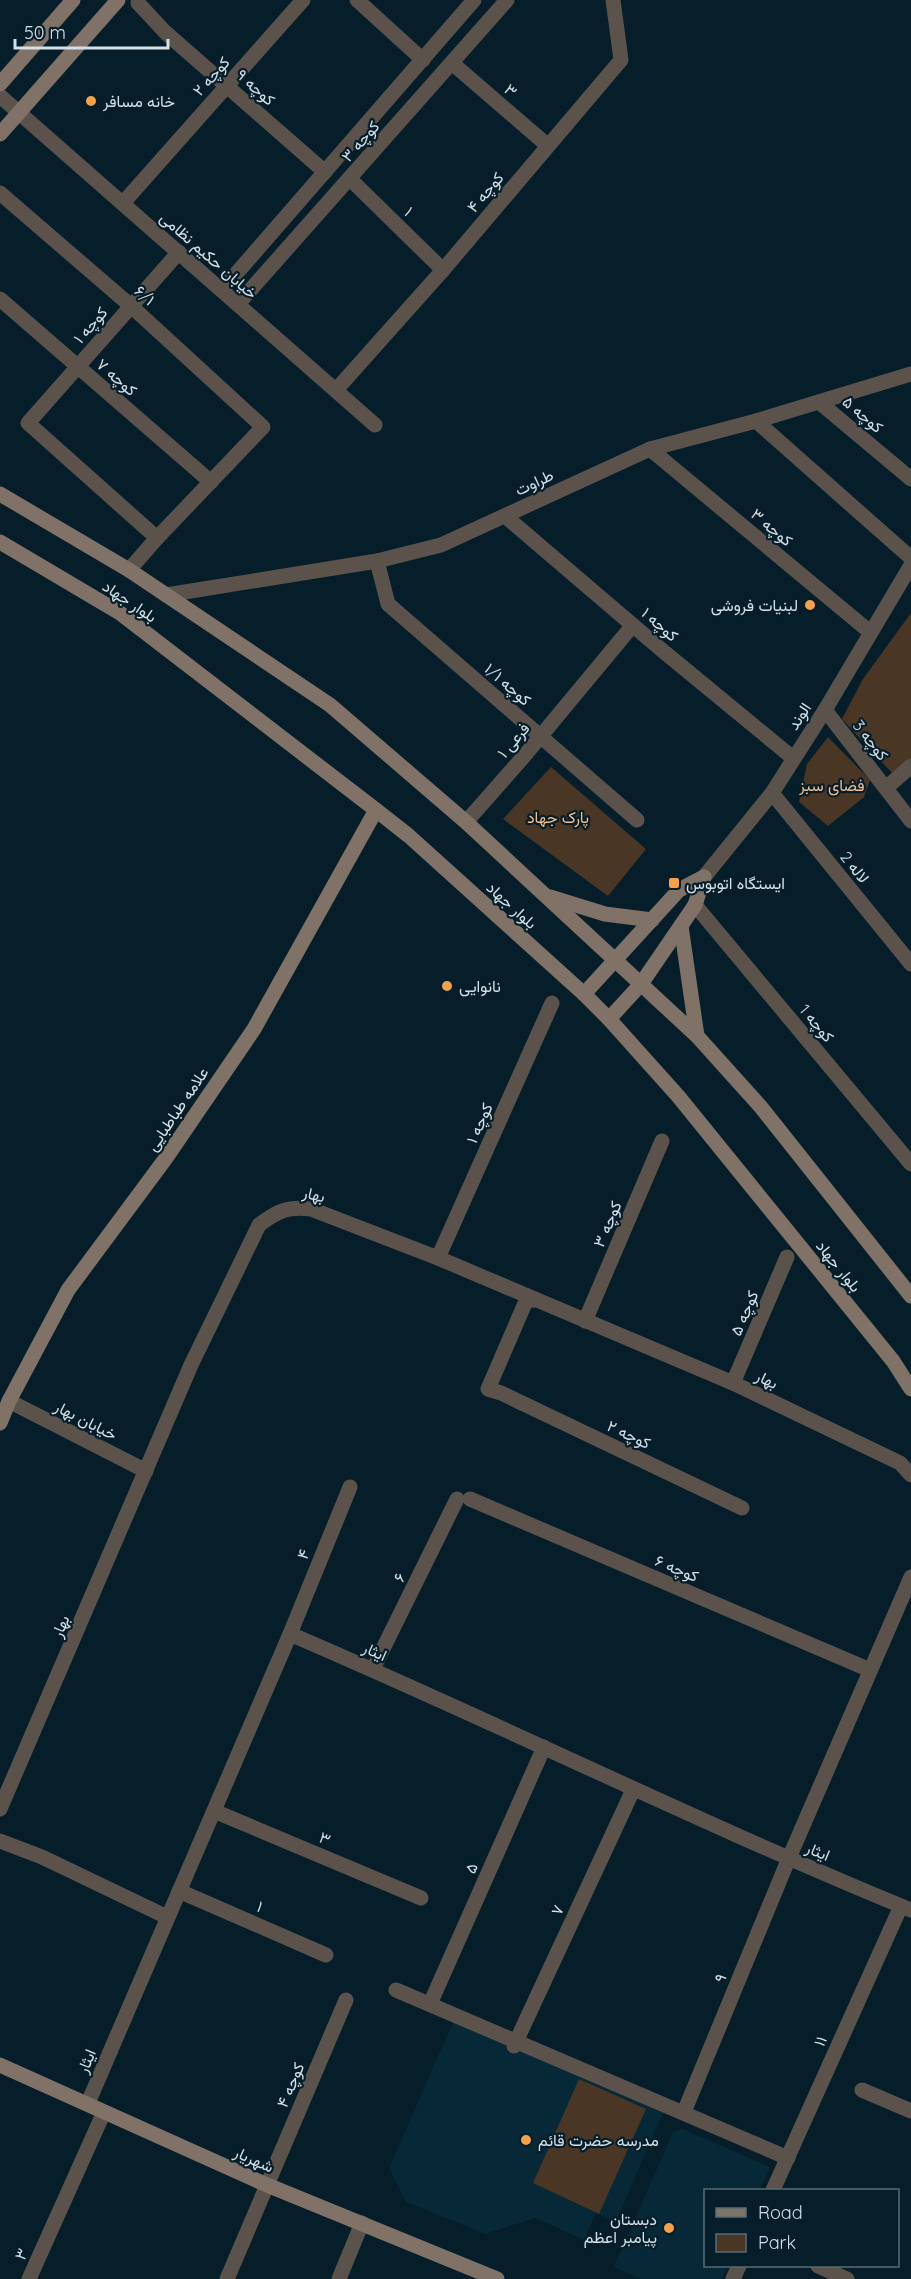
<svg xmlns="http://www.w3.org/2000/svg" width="911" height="2279" font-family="Quicksand,Vazirmatn,sans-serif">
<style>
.built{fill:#062837}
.green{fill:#493625}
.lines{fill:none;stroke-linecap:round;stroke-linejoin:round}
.street{stroke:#5b534b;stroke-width:15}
.secondary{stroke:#807266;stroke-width:15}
.poi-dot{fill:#f7a149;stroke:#051e29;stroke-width:2}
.labels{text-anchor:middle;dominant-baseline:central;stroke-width:4.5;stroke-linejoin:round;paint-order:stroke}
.street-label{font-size:16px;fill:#d2e0e8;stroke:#051e29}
.poi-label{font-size:16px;fill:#d2e0e8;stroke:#051e29;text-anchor:start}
.park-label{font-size:16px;fill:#f5be8d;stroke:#051e29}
</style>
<rect width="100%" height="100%" fill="#051e29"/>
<!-- built -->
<g class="built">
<path d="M454,2020L663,2112L616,2222L596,2213L584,2240L535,2218L485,2234L406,2202L389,2168Z"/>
<path d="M683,2129L770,2167L760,2190H706V2266H727L721,2279H641L614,2267L673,2132Z"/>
</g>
<!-- green -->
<g class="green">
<path d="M911,613V759L893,774L842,719L863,679Z"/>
<path d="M828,737L870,780L864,797L828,826L799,802L807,764Z"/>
<path d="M551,767L646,849L608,896L503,819Z"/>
<path d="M579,2079L646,2109L599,2214L533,2183Z"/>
</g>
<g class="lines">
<!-- street -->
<g class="street">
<path d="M357,0L423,60"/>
<path d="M138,3L165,32L325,172"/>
<path d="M452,63L547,145"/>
<path d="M0,96L375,425"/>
<path d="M350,179L443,270"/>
<path d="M0,193L131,306L263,427L157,538L129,570"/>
<path d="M123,203L303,0"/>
<path d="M222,290L474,0"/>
<path d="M0,299L211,482"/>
<path d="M238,304L507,0"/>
<path d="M336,390L443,270L621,60L613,0"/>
<path d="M819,402L911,479"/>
<path d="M756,421L911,558"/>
<path d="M650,449L870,632"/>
<path d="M505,516L663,651L793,758"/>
<path d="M157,538L28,423L179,252"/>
<path d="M377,561L388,604L637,820"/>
<path d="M166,595L377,561L441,545L650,449L756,421L911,374"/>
<path d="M825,710L911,821"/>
<path d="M886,788L911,766"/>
<path d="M772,793L911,964"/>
<path d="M466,822L525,755L633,625"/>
<path d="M704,877L772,793L825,710L911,565"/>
<path d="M695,905L911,1164"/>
<path d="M438,1258L552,1003"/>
<path d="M534,1300L526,1301L488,1389L501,1393L742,1508"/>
<path d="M585,1321L662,1141"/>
<path d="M733,1383L787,1257"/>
<path d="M9,1401L146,1471"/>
<path d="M470,1499L870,1670"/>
<path d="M290,1634L350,1487"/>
<path d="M373,1669L457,1499"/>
<path d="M0,1809L191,1365L259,1225C277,1211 288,1206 311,1209L438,1258L733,1383L900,1463L911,1475"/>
<path d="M214,1811L421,1898"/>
<path d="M0,1841L42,1857L167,1917"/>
<path d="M179,1891L326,1955"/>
<path d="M396,1990L788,2158"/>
<path d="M430,2004L544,1747"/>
<path d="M514,2046L633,1790"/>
<path d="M862,2090L911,2111"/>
<path d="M88,2103L290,1634C498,1723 701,1824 911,1910"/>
<path d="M684,2112L789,1858L911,1577"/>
<path d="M773,2190L901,1906"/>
<path d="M818,2266L847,2279"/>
<path d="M29,2279L104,2112"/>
<path d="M227,2279L346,2000"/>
<path d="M339,2279L362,2223"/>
<path d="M733,2279L739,2266"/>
</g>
<!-- secondary -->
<g class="secondary">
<path d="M0,84L73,0"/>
<path d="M0,134L118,0"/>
<path d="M0,494L129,570L330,705L466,822L697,1036L760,1106L911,1296"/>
<path d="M0,542L120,613L376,810L409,836L584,994L609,1019L678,1096L893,1361L911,1389"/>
<path d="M550,897L605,914L652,920"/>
<path d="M681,926L697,1036"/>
<path d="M584,994L679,890L704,877"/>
<path d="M609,1019L641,984L695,905L704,877"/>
<path d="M0,1423L9,1401L68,1290L166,1158L254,1029L376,810"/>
<path d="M0,2065L267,2185L497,2279"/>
</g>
</g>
<!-- markers -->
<g class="poi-dot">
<circle cx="91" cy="101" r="6"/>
<circle cx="810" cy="605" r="6"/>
<rect x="668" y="877" width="12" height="12" rx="3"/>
<circle cx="447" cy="986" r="6"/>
<circle cx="526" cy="2140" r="6"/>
<circle cx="669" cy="2228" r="6"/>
</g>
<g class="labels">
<!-- street labels -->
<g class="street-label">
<text transform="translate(211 76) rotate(-48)">کوچه ۲</text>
<text transform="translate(256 87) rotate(42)">کوچه ۹</text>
<text transform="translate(511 90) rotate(41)">۳</text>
<text transform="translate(360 141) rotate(-49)">کوچه ۳</text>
<text transform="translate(485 192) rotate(-50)">کوچه ۴</text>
<text transform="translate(409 211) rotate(44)">۱</text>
<text transform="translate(209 255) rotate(41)">خیابان حکیم نظامی</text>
<text transform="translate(145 295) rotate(42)">۶/۱</text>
<text transform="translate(90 325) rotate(-49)">کوچه ۱</text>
<text transform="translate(117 377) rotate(41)">کوچه ۷</text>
<text transform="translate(863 414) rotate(40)">کوچه ۵</text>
<text transform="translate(534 482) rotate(-25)">طراوت</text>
<text transform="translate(772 527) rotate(40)">کوچه ۳</text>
<text transform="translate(130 601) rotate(34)">بلوار جهاد</text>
<text transform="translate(660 624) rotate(41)">کوچه ۱</text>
<text transform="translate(508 684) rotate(41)">کوچه ۱/۱</text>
<text transform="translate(799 716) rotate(-57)">الوند</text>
<text transform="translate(513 740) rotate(-50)">فرعی ۱</text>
<text transform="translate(871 740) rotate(52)">کوچه 3</text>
<text transform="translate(855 867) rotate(51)">لاله 2</text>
<text transform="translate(512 905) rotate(42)">بلوار جهاد</text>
<text transform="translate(817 1023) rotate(50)">کوچه 1</text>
<text transform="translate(177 1109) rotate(-56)">علامه طباطبایی</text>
<text transform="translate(479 1123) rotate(-66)">کوچه ۱</text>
<text transform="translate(314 1194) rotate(13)">بهار</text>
<text transform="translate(607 1224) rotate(-67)">کوچه ۳</text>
<text transform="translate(839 1266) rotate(51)">بلوار جهاد</text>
<text transform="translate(744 1313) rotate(-67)">کوچه ۵</text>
<text transform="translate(767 1379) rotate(26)">بهار</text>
<text transform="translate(86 1420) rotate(27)">خیابان بهار</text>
<text transform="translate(629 1434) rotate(25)">کوچه ۲</text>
<text transform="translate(303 1554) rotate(-68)">۴</text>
<text transform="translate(677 1568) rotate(23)">کوچه ۶</text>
<text transform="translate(399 1577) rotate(-64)">۶</text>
<text transform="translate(60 1626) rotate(-67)">بهار</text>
<text transform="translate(375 1651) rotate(24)">ایثار</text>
<text transform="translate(325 1838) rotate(23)">۳</text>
<text transform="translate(818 1851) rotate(23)">ایثار</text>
<text transform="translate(471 1868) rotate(-66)">۵</text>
<text transform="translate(260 1906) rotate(24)">۱</text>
<text transform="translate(557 1910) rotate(-65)">۷</text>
<text transform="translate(720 1978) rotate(-68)">۹</text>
<text transform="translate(820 2041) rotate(-66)">۱۱</text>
<text transform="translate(86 2061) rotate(-67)">ایثار</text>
<text transform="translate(290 2085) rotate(-67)">کوچه ۴</text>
<text transform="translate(254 2159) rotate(24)">شهریار</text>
<text transform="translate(21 2254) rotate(-66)">۳</text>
</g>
<!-- poi labels -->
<g class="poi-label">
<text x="103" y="101">خانه مسافر</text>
<text x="798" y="605" text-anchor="end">لبنیات فروشی</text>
<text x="686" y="883">ایستگاه اتوبوس</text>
<text x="459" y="986">نانوایی</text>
<text x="538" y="2140">مدرسه حضرت قائم</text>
<text x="657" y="2219" text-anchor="end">دبستان<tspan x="657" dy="18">پیامبر اعظم</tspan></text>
</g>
<!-- park labels -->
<g class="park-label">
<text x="832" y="785">فضای سبز</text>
<text x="558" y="817">پارک جهاد</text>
</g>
</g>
<!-- legend -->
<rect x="704" y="2189" width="195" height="78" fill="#051e29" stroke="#576c75" stroke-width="1.5"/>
<rect x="716" y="2208" width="30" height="9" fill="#807266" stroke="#576c75" stroke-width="1.5"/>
<text x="758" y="2219" font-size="18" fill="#d2e0e8">Road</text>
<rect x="716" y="2234" width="30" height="18" fill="#493625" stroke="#576c75" stroke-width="1.5"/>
<text x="758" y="2249" font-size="18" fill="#d2e0e8">Park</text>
<!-- scale -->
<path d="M15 39v9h153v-9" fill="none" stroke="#d2e0e8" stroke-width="3"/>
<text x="24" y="39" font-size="18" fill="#d2e0e8" stroke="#051e29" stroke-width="4.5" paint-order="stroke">50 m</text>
</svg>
